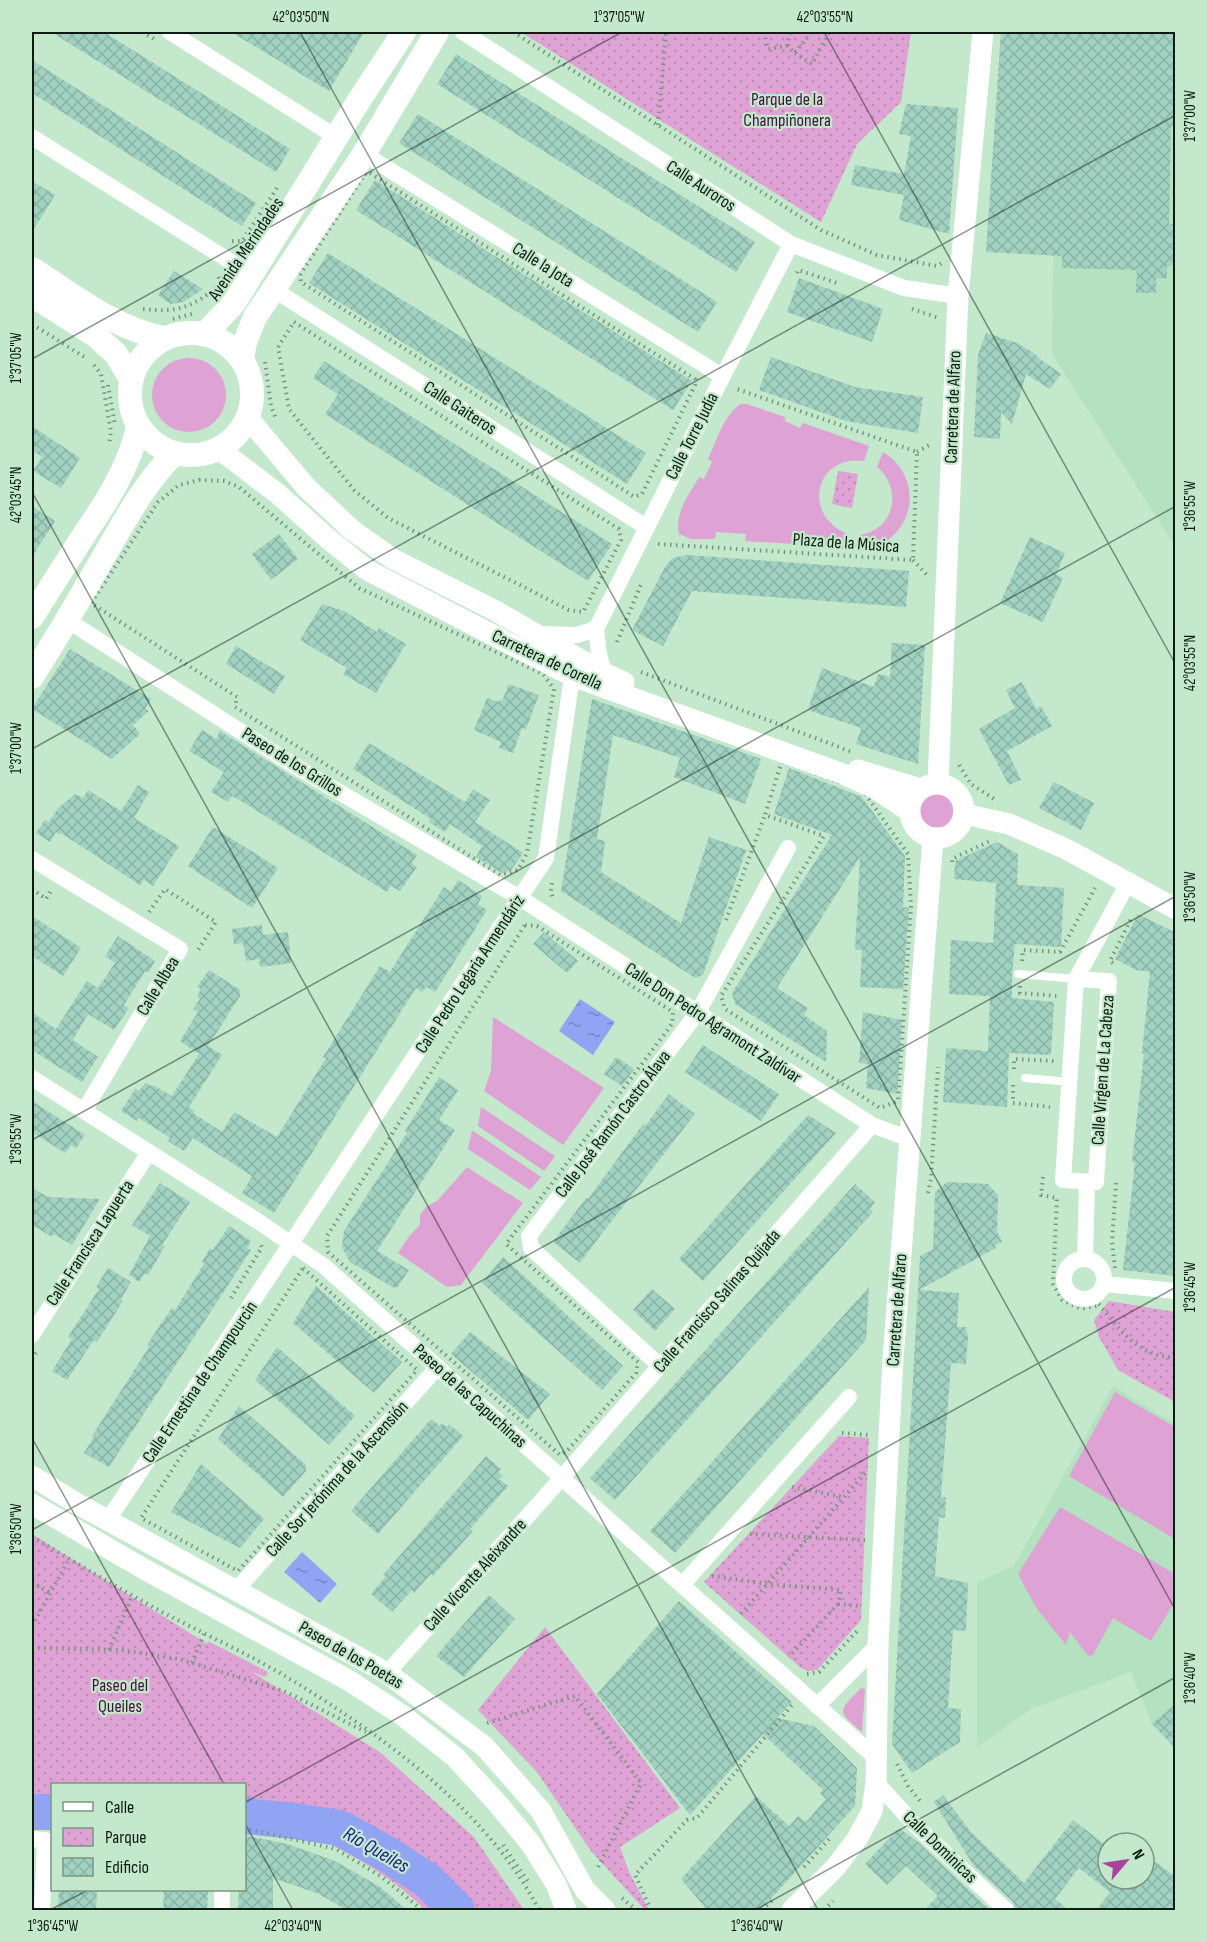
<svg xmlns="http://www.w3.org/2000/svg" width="1207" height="1942" font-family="'Sofia Sans Condensed',sans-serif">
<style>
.built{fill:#b4e1bf}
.grass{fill:#dea2d4}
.park{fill:url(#park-dots)}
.water{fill:url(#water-ripples)}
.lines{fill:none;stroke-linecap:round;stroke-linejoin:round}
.river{stroke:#90a4f3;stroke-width:36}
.building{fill:url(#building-cross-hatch)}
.path{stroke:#79947f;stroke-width:4;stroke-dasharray:1.5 4.5;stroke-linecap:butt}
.service{stroke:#fff;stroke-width:8}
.minor{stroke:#fff;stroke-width:16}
.tertiary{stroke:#fff;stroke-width:21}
.secondary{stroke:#fff;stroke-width:24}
.ticks{fill:none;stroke:#0e1b12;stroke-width:1.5;stroke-opacity:0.45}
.labels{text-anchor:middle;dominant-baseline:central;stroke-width:4.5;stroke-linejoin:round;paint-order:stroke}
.park-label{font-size:18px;fill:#470f41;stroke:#c3e8cb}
.street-label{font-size:18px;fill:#0e1b12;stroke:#c3e8cb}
.water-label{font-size:20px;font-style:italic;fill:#1f1c8d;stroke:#c3e8cb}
.neatline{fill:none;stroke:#0e1b12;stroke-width:2}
.ticks-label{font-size:15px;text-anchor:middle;fill:#0e1b12}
</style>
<defs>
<pattern id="park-dots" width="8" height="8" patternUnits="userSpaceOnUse" patternTransform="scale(1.5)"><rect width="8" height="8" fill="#dea2d4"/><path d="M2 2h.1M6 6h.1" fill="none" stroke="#bd8bb5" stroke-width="1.8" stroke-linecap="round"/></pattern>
<pattern id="water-ripples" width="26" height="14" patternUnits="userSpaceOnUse" patternTransform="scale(1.5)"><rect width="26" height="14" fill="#90a4f3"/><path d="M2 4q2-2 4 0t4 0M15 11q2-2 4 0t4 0" fill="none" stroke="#7485c3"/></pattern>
<pattern id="building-cross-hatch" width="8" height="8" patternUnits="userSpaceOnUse" patternTransform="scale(1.5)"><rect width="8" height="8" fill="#a1d1c1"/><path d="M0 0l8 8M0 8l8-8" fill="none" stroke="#89b3a5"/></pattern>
</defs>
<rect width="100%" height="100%" fill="#c3e8cb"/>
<!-- built -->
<g class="built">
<path d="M1055,32H1175V546L1052,354Z"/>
<path d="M1113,1386L1175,1424V1749L1152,1724L1131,1672L1031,1709L977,1747V1582L1014,1566Z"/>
</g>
<!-- grass -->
<g class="grass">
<circle cx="189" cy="395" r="37"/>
<path d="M741,404H747L785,417V421L800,428L803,423L869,446L864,461C817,454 801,512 845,533L844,549L816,546L817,540L796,539L795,544L745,541L746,534L716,532L715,539H691L679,534C674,513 689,495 699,477L704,479L712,462L708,459C716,442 724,414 741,404Z"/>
<path d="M883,452C928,479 913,546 860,549V535C895,530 903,488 877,467Z"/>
<circle cx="934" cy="811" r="19"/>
<path d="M493,1017L604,1088L563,1145L484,1091L491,1071Z"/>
<path d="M481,1107L555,1156L544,1171L478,1126Z"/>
<path d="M472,1130L541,1177L530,1190L468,1149Z"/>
<path d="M467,1167L523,1203L461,1285L447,1287L398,1253L410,1235L420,1225V1215L426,1207L437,1201L445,1192Z"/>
<path d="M1115,1392L1175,1427V1539L1069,1476Z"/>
<path d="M1060,1507L1175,1574V1601L1151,1641L1113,1618L1093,1655L1088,1656L1070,1632L1066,1645L1037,1609L1018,1574Z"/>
<path d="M208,1641L268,1672L266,1677L203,1655Z"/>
<path d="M861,1688L865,1689L862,1732C836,1710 838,1712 861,1688Z"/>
</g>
<!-- park -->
<g class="park">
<path d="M521,32H911L901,102L857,144L821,222Z"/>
<path d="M838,471L858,474L852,508L832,504Z"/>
<path d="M1109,1301L1175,1312V1402L1118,1370L1099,1337L1094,1320Z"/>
<path d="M839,1436L869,1438L861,1620L817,1670L808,1671L801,1668L704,1582Z"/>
<path d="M32,1534L381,1753L474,1837L524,1910H425C400,1883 344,1847 309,1836C292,1831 262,1827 245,1826L244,1784H52V1817H32Z"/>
<path d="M545,1627L680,1808L620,1847L629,1872L649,1910H645L591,1851L537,1772L478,1710Z"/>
</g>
<!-- water -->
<g class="water">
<path d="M580,999L615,1022L593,1055L559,1031Z"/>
<path d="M302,1552L337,1584L320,1603L284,1572Z"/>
</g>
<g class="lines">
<!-- river -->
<g class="river">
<path d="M32,1812H52"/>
<path d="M244,1816L294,1821L340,1828L387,1854L427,1880L457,1910"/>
</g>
</g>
<!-- building -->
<g class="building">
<path d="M51,32H104L290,149L276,172Z"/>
<path d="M231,32H364L329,91Z"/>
<path d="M1001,32H1176V126H1171L1169,224H1176V266H1167V278H1156V293H1136L1137,270L1062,268V256L986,252Z"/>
<path d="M456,54L755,242L736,272L437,84Z"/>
<path d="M32,60L256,203L242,226L32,93Z"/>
<path d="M906,104L958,108L949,234L899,220L904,195L851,185L855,165L904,174L911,136L899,134Z"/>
<path d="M418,114L717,302L698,332L399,143Z"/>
<path d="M375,180L692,381L673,410L356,210Z"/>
<path d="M32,181L55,195L32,232Z"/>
<path d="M328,253L646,453L627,484L309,283Z"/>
<path d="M174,271L203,289L183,302L171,304L158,295Z"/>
<path d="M799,278L883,309L872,342L787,312Z"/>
<path d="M986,333L1017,343L1037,355L1036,356L1061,374L1050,389L1026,374L1012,424L1001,412L1000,439L974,437L978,355Z"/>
<path d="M771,357L855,387L923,397L918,433L846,421L759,390Z"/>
<path d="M324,361L612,544L588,581L325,414L338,394L313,378Z"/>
<path d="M32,426L80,458L61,488L33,471L42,457L32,450Z"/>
<path d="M32,506L55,521L32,557Z"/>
<path d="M279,534L298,559L271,580L252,554Z"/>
<path d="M1030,537L1065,553L1056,575L1063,578L1043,622L1000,603Z"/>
<path d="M687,555L909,571L906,607L692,591L663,646L632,630L666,565L673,558Z"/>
<path d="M322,604L344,611L377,632L379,628L406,644L376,693L343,674L347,668L300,640Z"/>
<path d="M892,643L925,645L918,764L856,744L861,728L808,710L822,668L874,687L878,674L890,677Z"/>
<path d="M236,646L285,676L274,694L226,664Z"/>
<path d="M70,649L151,699L145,709L149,711L133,725L140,734L112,759L32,709Z"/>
<path d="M1022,682L1036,709L1041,706L1052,726L1007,751L1021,780L1009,785L979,729L1015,708L1006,690Z"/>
<path d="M509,684L539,695L526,729L522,728L513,753L499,748L501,742L474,730L487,698L499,702V700L502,701Z"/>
<path d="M592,699L761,759L745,804L674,777L680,758L613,735L597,839L605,841L601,872L681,923L709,837L746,850L703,975L695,978L561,891Z"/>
<path d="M202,730L216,739L220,731L417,855L412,863L417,867L400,891L391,886L387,892L246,804L232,796L228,802L211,792L224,772L189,751Z"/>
<path d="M369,743L465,802L473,789L490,800L475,822L523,853L511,870L502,873L476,857L482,846L450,824L445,832L429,822L431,819L353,769Z"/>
<path d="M789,768L862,797L905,856L903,907L909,908L903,989L860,987L862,950H855L860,857L777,988L808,1008L804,1015L827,1031L826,1062L735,1004L732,993L832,835L774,814Z"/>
<path d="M1054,782L1094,803L1081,830L1039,808Z"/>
<path d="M138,785L149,792L134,818L179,846L153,886L144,880L140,885L61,833L60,835L56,832L50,842L36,833L45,820L49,822L58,808L75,794L83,798L88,790L121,811Z"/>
<path d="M213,827L278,868L252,908L188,866Z"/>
<path d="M997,842L1018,854L1017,885L1064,888L1061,947L1015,944L1012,974V998L1054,1002L1051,1055L1009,1053L1007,1107L943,1102L946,1048L988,1051L990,996L949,994L951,940L993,943L996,883L954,879L955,861Z"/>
<path d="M458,880L482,896L478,904L487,910L435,992L426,987L422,992L416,988L274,1213L242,1193L252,1176L193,1138L184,1151L168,1141L170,1138L155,1128L139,1118L137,1121L121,1111L135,1089L139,1091L145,1083L152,1086L153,1085L172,1096L199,1054L180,1041L198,1012L193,1009L200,999L197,996L201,989L197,987L209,970L240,990V996L208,1046L222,1055L189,1107L194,1111L193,1113L222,1132L234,1112L277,1137L326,1058L323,1057L380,966L390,972L444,887L451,892Z"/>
<path d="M1138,914L1176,933V1276L1123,1270L1135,1162H1132L1144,1054L1142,1053L1150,972L1136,970L1115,959Z"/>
<path d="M32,916L81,948L63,976L32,956Z"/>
<path d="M262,925L263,935L288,932L291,963L260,967L259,959L246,961L243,943L234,944L232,929Z"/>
<path d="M544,932L578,961L567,973L533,944Z"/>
<path d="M118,936L155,961L148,973L145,971L124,1005L129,1008L114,1030L88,1014L73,1040L98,1057L82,1082L32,1050V1012L56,1029L87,981L98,988L115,963L105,956Z"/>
<path d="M863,1012L902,1020L897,1094L866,1088L868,1064L859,1063Z"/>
<path d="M703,1045L779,1094L761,1121L685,1072Z"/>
<path d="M616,1057L634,1069L622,1086L604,1074Z"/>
<path d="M439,1077L458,1090L439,1120L455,1130L377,1251L409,1270L396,1289L350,1262L342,1247L344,1231L407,1133L405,1131Z"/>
<path d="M669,1094L695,1114L600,1236L580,1263L553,1242L586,1198L588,1199L643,1124L645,1126Z"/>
<path d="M32,1101L85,1135L76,1148L71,1145L65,1153L32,1132Z"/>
<path d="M808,1115L836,1133L703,1281L679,1259Z"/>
<path d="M947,1182L988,1184L998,1195L997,1231L1002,1242L995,1245L996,1248L919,1290L959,1293L957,1327H966L968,1338L966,1364L951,1363L941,1497H946L945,1518L939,1517L935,1576L968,1583L966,1631L953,1630L948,1708L961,1709L960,1742L912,1773L892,1744L920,1256L933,1249L935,1192Z"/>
<path d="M160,1183L190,1202L162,1245L165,1246L148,1275L145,1273L139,1282L129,1275L150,1236L132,1225Z"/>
<path d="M855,1184L875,1202L870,1209L873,1212L615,1500L590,1478Z"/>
<path d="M32,1188L48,1197L100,1199L72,1245L54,1234L52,1237L32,1225Z"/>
<path d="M229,1226L251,1241L247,1248L251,1250L109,1467L84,1453L94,1437L92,1436L149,1347L147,1345L162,1322L172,1308L175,1310L189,1288L204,1264L202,1262L210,1248L213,1250Z"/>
<path d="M503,1257L623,1366L602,1390L482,1283Z"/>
<path d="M108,1268L131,1282L121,1299L123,1301L97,1342L94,1340L67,1380L52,1371L72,1339L68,1337L99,1289L96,1287Z"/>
<path d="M316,1286L402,1362L374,1393L293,1323Z"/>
<path d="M869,1287L866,1340L675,1553L650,1531Z"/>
<path d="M652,1289L675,1309L655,1331L633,1310Z"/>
<path d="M470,1332L550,1394L528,1420L451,1354Z"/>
<path d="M277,1347L355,1416L329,1445L255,1380Z"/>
<path d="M239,1406L306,1465V1471L283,1497L218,1439Z"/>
<path d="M431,1419L440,1426L442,1423L447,1427L449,1424L463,1436L378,1534L351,1511Z"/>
<path d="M486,1456L501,1469L498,1472L503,1476L499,1479L508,1486L470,1529L473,1531L433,1576L431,1574L414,1593L412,1590L392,1612L371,1594L385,1577L383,1575Z"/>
<path d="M201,1464L264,1519L240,1548L171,1512Z"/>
<path d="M489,1595L515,1619L464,1677L436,1656Z"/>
<path d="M679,1601L792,1702L777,1718L814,1726L857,1768L855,1806L760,1911H708L681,1879L756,1796L789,1826L798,1816L806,1822L826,1799L820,1793L823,1790L763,1734L690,1815L597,1694Z"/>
<path d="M1176,1703V1749L1152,1724Z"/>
<path d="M943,1795L971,1832L1024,1883L1073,1820L1108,1847V1879H1144V1872L1153,1860L1176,1877V1911H1096L1110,1892L1079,1868L1055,1899L1070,1911H1016L1013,1902L974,1866L934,1802Z"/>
<path d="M899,1828L918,1842L991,1911H923L938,1896L906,1866L887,1885L865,1864Z"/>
<path d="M244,1835L287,1844L335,1861L380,1887L408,1911H348L319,1894L273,1878V1911H238L239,1890H244Z"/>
<path d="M59,1890H97L96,1911H58Z"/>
<path d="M164,1890H208L207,1911H163Z"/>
</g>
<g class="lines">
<!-- path -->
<g class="path">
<path d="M142,32L154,39"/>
<path d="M513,32L821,230L877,255L937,266L942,263"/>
<path d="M764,32L768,49L787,46L795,53L811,32"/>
<path d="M787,46L790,32"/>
<path d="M795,53L812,64L829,32"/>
<path d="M658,125L666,32"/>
<path d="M370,173L695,379V385L642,494L634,497L630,494L301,282L300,275L365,174Z"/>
<path d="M232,241H242L277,188"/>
<path d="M797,273L798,270L837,283"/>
<path d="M143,309C178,313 194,307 220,284L218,274"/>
<path d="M912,309L939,318"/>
<path d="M173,319L195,313"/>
<path d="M294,322L619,529L621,540L583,612L569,610L388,518L354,490L289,409L278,347Z"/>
<path d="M32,324L86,358"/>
<path d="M265,362L271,406L276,419"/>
<path d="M94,365L101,374L111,432L109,444"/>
<path d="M108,385L115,425"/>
<path d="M917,452L931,444"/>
<path d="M199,480L224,481L239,487L359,588L543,674L554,689L527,853L518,870L500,875L235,707L237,697L91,603L158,502L179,485Z"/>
<path d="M658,544L913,560L917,452L737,389"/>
<path d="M913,560L927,575"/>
<path d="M617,642L642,582"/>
<path d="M641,672L852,752"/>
<path d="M782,761L863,791L908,854L911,906L898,1101L880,1108L725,1009L721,996L824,836L765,815Z"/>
<path d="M959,765L971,784L994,799"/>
<path d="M952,862V859L992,840"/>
<path d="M552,883L551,891L553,899"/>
<path d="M32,889L46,899L51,891"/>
<path d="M149,912L165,889L216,922L198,950"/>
<path d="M726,920L765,815"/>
<path d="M525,925L537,926L673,1012L672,1024L506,1244L638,1362L636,1373L567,1451L560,1455L328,1252L327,1236Z"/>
<path d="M1022,961L1023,950L1060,952L1095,888"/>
<path d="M1113,963L1110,961L1132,917"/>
<path d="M1020,986V993L1058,996"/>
<path d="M1014,1069V1059L1054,1061"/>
<path d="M1013,1085V1103L1050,1107"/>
<path d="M1043,1177L1041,1195L1057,1198L1053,1284L1062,1300L1081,1309L1100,1305"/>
<path d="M928,1193L931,1179L938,1067"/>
<path d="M303,1268L417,1370L238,1571L141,1518Z"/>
<path d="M1115,1268L1112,1242L1116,1183"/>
<path d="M231,1298L262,1247L261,1245"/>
<path d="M1099,1304C1118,1329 1141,1359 1176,1357"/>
<path d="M32,1359L36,1352"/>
<path d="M842,1433L870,1435"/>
<path d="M792,1487L843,1497"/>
<path d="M750,1534L865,1540"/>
<path d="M32,1537C75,1562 118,1588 162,1612C206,1635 253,1656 295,1682C386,1738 490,1814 539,1910"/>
<path d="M712,1576L768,1584L841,1590L838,1604L789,1657"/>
<path d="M32,1582L50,1593"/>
<path d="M838,1604L861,1606"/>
<path d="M741,1614L867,1471"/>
<path d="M32,1626L69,1559"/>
<path d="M32,1648L122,1650L179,1659L284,1691L366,1732"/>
<path d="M109,1650L132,1596"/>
<path d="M192,1663L204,1634"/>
<path d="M807,1674L819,1672L858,1630"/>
<path d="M487,1723L575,1696L641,1783L597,1869"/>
<path d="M897,1764L908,1786L920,1801"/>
<path d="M244,1828L336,1849L382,1877L422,1910"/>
<path d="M503,1845L529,1883"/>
<path d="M804,1867L831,1837"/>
<path d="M622,1898L636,1910"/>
<path d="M651,1910L635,1875L687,1820L697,1818L792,1705"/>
<path d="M762,1910L774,1899"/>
<path d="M824,1910L833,1901"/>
</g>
<!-- service -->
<g class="service">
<path d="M1018,974L1076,979"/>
<path d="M1025,1078L1070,1082"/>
</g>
<!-- minor -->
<g class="minor">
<path d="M170,32L336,137"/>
<path d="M463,32L791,244L904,288L958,296"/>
<path d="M32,137L252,275"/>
<path d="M364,154L722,376"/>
<path d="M273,289L646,527"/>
<path d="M67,620L290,763L520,898L872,1125L910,1139"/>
<path d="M538,634L577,635L596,629"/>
<path d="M604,673L599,654L596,629L709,403L791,244"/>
<path d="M32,859L180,949L84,1111"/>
<path d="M1076,979L1109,981L1096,1182L1063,1180Z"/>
<path d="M1076,979L1128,883"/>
<path d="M32,1078L259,1222L324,1266L876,1758"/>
<circle cx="1084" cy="1279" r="20"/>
<path d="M1085,1259L1087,1182"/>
<path d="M1104,1284L1176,1291"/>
<path d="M32,1335L149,1152"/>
<path d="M660,1366L531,1248L529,1236L698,1012L788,848"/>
<path d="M108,1520L546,858L572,676"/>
<path d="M683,1584L849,1397"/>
<path d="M235,1591L438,1367"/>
<path d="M387,1673L543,1499L872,1125"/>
<path d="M817,1706L878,1645"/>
<path d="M876,1782L916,1826L1006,1910"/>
<path d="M32,1839L45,1840L42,1910"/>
<path d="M222,1910V1890"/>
</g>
<!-- tertiary -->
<g class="tertiary">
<path d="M248,418L306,487L352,530L393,559L494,610L604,673L624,682"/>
<path d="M219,449L278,494L326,537L367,570L572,676L843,774L876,789L909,811"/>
<path d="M858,770L921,789"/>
<path d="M938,783L958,296L983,32"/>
<circle cx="937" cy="811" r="27"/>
<path d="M964,814L1009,824L1066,849L1176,909"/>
<path d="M32,1476L76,1503L387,1673L485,1747L541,1811L585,1890L605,1910"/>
<path d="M32,1504L144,1569L348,1680L402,1715L455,1757L498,1804L531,1844L556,1884L566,1910"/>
<path d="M792,1910L835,1868L857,1839L872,1811L876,1782L878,1645L893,1359L933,838"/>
</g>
<!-- secondary -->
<g class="secondary">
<path d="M32,269C72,294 116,330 164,338"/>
<path d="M32,295L96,336L116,354L131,379"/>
<circle cx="191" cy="394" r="61"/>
<path d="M205,334L234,303L358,102L404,32"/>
<path d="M242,360L245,342L255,317L364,154L437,32"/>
<path d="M32,617C48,591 65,565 82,538C105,504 130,467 138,426"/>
<path d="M32,677C55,640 78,602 100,563C122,526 143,484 174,454"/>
</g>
</g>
<!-- ticks -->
<path class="ticks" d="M300,32L1176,1611M824,32L1176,665M32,359L622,32M32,492L818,1910M32,749L1176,115M32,1140L1176,506M32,1438L224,1784M32,1530L1176,896M244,1803L1176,1287M244,1822L293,1910M50,1910L88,1890M755,1910L1176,1677"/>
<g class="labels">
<!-- park labels -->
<g class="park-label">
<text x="787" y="99">Parque de la<tspan x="787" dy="21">Champiñonera</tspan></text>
<text x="120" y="1685">Paseo del<tspan x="120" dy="21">Queiles</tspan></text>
</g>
<!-- street labels -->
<g class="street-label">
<text transform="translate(701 186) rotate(33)">Calle Auroros</text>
<text transform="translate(246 249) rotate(-56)">Avenida Merindades</text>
<text transform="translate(543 265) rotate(32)">Calle la Jota</text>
<text transform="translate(953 407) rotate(-88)">Carretera de Alfaro</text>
<text transform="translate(460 408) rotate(33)">Calle Gaiteros</text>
<text transform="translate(692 436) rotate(-63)">Calle Torre Judía</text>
<text transform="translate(846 543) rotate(4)">Plaza de la Música</text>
<text transform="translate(547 660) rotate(25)">Carretera de Corella</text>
<text transform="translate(292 762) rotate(32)">Paseo de los Grillos</text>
<text transform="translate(470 974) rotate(-57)">Calle Pedro Legaria Armendáriz</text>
<text transform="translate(158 986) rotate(-59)">Calle Albea</text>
<text transform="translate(713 1023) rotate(33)">Calle Don Pedro Agramont Zaldívar</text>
<text transform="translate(1103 1070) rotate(-86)">Calle Virgen de La Cabeza</text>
<text transform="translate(613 1124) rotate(-53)">Calle José Ramón Castro Álava</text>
<text transform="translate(90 1243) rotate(-57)">Calle Francisca Lapuerta</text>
<text transform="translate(717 1301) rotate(-49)">Calle Francisco Salinas Quijada</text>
<text transform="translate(897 1310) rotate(-86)">Carretera de Alfaro</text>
<text transform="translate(200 1382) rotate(-56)">Calle Ernestina de Champourcin</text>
<text transform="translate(470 1396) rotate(42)">Paseo de las Capuchinas</text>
<text transform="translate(337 1479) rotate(-48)">Calle Sor Jerónima de la Ascensión</text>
<text transform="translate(475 1575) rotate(-48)">Calle Vicente Aleixandre</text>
<text transform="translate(351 1655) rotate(30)">Paseo de los Poetas</text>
<text transform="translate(940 1847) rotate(44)">Calle Dominicas</text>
</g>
<!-- water labels -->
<g class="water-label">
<text transform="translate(376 1850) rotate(30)">Río Queiles</text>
</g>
</g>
<!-- border -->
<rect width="1207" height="1942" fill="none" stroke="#c3e8cb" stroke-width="66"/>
<!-- legend -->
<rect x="51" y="1783" width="195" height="108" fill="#c3e8cb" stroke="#7b9681" stroke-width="1.5"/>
<rect x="63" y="1802" width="30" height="9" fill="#ffffff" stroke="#7b9681" stroke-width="1.5"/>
<text x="105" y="1813" font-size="18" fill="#0e1b12">Calle</text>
<rect x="63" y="1828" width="30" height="18" fill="url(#park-dots)" stroke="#7b9681" stroke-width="1.5"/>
<text x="105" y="1843" font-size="18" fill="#0e1b12">Parque</text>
<rect x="63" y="1858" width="30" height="18" fill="url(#building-cross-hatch)" stroke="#7b9681" stroke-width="1.5"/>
<text x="105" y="1873" font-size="18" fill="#0e1b12">Edificio</text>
<!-- north arrow -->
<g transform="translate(1126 1861) rotate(61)"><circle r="28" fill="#c3e8cb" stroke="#7b9681" stroke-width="1.5"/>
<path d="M0-4.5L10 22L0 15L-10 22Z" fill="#ad41a1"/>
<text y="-9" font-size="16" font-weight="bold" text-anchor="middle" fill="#0e1b12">N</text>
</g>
<rect x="33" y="33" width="1141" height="1876" class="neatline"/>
<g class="ticks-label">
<text x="301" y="22">42°03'50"N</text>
<text x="619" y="22">1°37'05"W</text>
<text x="825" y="22">42°03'55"N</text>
<text transform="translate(1190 116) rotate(-90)" y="5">1°37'00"W</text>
<text transform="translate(16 358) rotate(-90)" y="5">1°37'05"W</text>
<text transform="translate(16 495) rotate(-90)" y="5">42°03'45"N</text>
<text transform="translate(1190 506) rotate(-90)" y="5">1°36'55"W</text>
<text transform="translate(1190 663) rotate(-90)" y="5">42°03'55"N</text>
<text transform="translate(16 748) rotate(-90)" y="5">1°37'00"W</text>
<text transform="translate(1190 897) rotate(-90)" y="5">1°36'50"W</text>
<text transform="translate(16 1139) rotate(-90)" y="5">1°36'55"W</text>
<text transform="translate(1190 1287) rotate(-90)" y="5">1°36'45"W</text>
<text transform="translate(16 1529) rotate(-90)" y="5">1°36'50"W</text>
<text transform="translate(1190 1678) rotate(-90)" y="5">1°36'40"W</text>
<text x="53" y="1931">1°36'45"W</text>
<text x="293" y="1931">42°03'40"N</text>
<text x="757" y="1931">1°36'40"W</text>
</g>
</svg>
